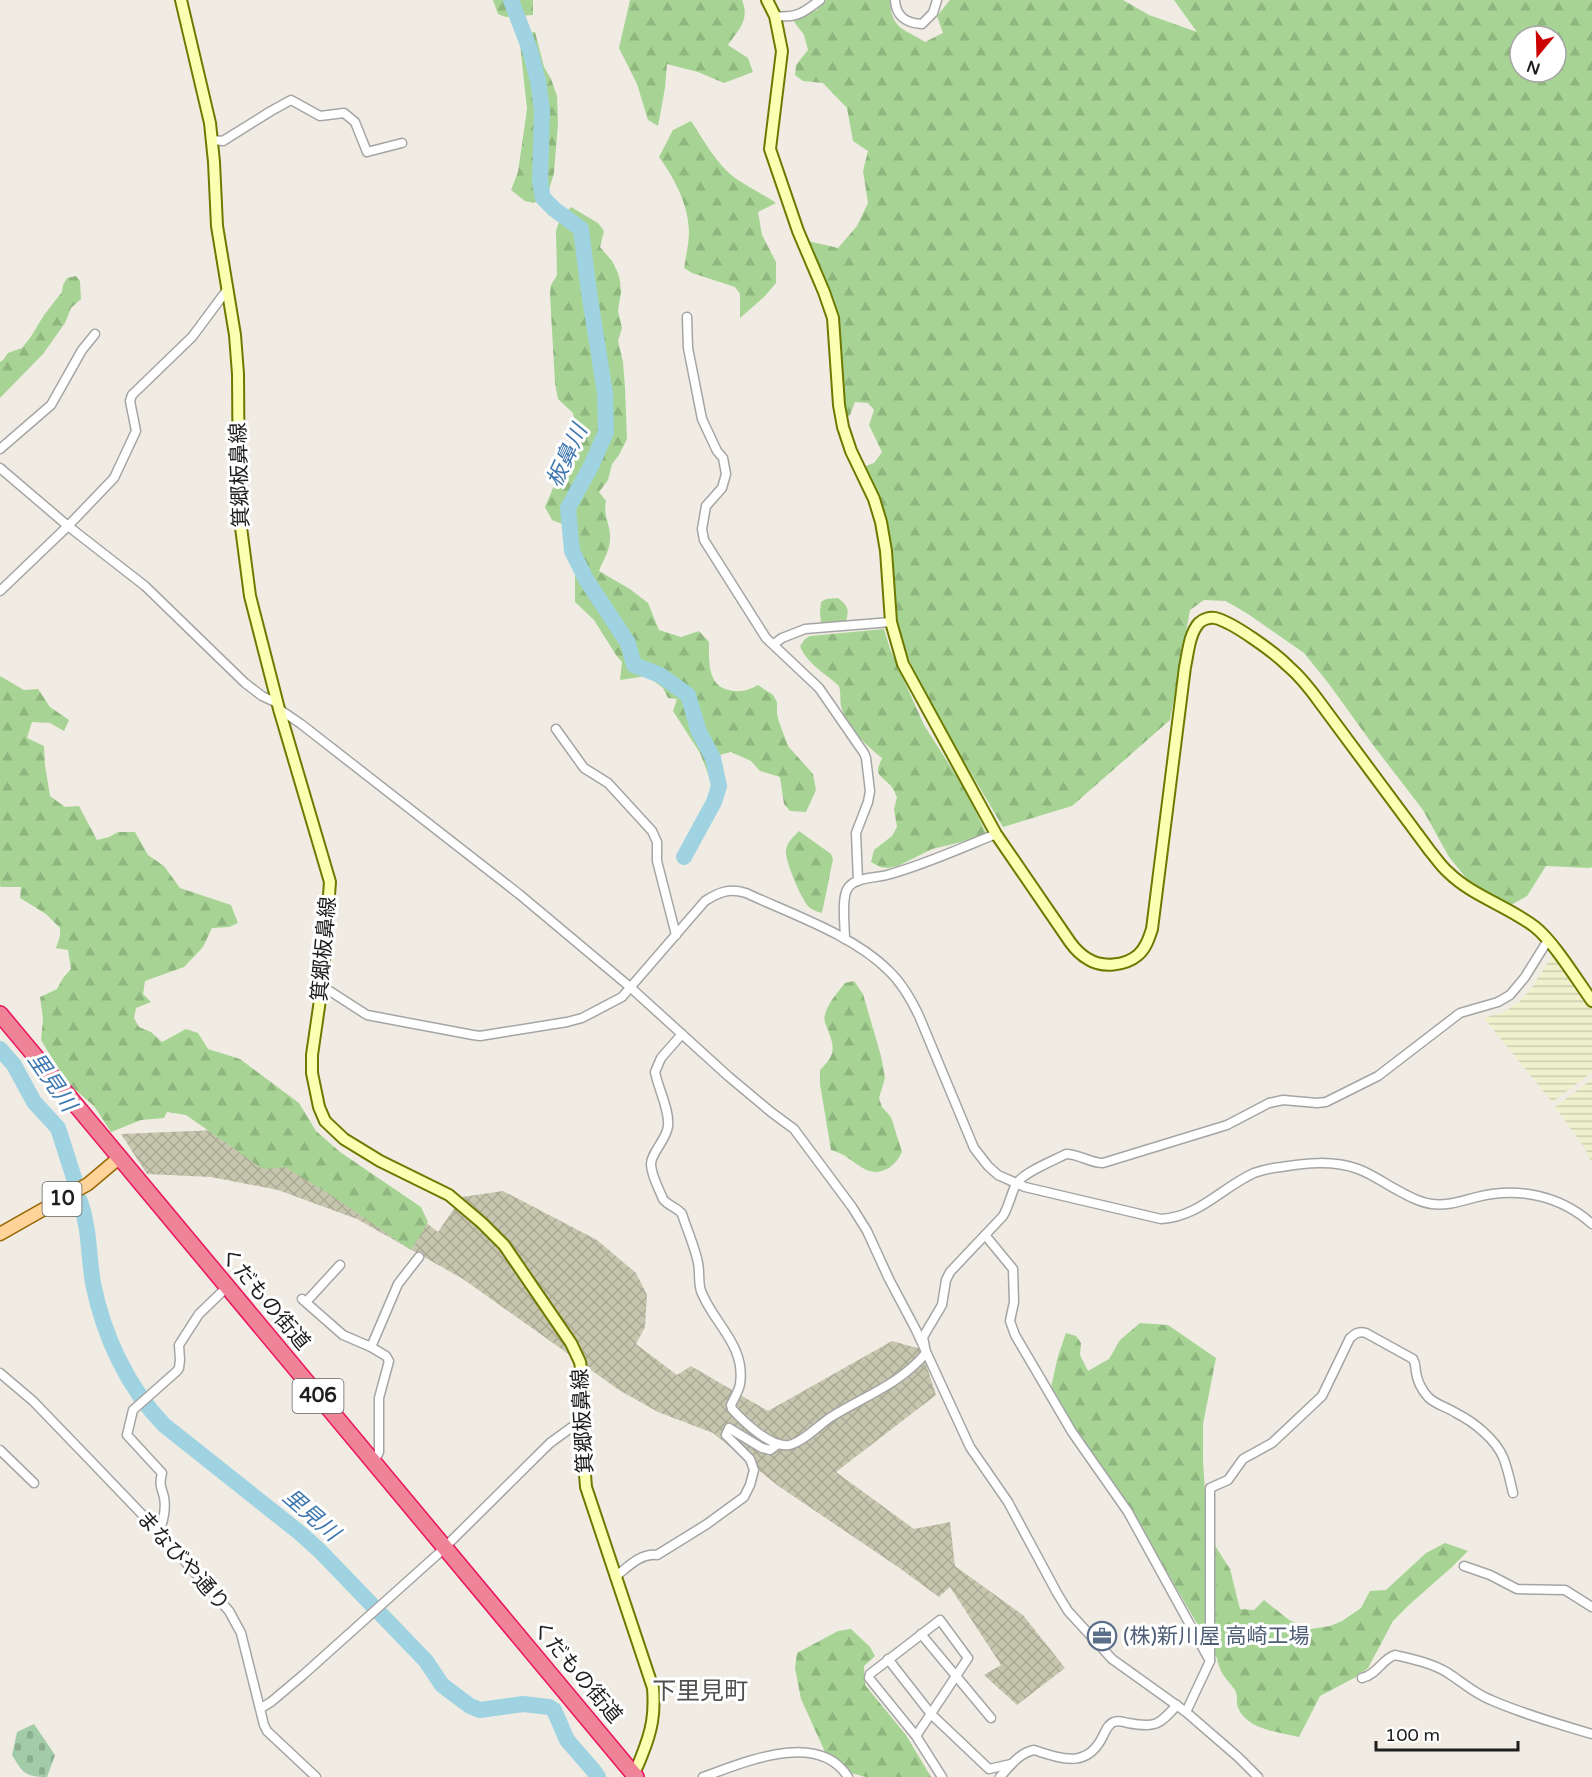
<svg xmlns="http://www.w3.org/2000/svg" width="1592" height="1777" font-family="'Varela Round','Noto Sans JP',sans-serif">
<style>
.construction{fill:url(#construction-cross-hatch)}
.farmland{fill:url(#farmland-rules)}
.forest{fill:url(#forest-firs);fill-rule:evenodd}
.cemetery{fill:url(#cemetery-stones)}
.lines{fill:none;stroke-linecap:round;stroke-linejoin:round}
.river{stroke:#9fd3e2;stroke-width:16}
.street-casing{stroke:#a5a5a5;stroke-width:11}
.secondary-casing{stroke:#6d7a00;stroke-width:14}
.primary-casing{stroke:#986600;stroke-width:15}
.highway-casing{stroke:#eb135e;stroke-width:18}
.street{stroke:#fff;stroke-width:8}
.secondary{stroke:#fbffb2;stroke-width:10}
.primary{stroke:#ffd399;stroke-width:12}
.highway{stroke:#ef8397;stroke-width:15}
.labels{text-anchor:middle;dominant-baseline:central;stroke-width:6;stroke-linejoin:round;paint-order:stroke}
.shield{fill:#fff;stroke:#626262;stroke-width:1.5}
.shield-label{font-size:20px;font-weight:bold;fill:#1e1e1e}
.street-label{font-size:21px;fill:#1e1e1e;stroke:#fff}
.service-label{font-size:21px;fill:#4e5e75;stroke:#fff;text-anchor:start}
.water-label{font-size:22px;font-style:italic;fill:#3f77af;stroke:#fff}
.quarter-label{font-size:24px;fill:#515151;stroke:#fff}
</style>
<defs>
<pattern id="construction-cross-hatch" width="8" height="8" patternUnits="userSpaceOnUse" patternTransform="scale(1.5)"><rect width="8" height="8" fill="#c6c6ae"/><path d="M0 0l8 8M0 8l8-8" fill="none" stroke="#aaaa95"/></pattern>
<pattern id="farmland-rules" width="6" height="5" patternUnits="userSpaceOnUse" patternTransform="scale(1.5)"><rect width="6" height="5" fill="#eef1cc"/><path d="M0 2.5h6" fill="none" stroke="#ccceaf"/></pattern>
<pattern id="forest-firs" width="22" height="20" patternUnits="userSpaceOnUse" patternTransform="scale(1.5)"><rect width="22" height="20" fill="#a7d494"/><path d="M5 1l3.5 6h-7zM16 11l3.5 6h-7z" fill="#8fb67f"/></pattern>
<pattern id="cemetery-stones" width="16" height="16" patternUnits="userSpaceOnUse" patternTransform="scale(1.5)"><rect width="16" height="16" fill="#a2cba8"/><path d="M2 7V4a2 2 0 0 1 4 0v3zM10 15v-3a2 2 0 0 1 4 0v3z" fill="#8bae90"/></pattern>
</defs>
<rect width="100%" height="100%" fill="#f0ece3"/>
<!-- construction -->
<path class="construction" d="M218,1130L397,1200L438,1232L462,1197L503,1191L597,1240L636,1273L647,1295L645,1327L636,1344L677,1375L691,1366L768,1411L892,1341L921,1349L936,1395L836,1472L914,1529L950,1522L955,1566L1023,1615L1065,1668L1017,1705L984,1675L1001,1665L950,1587L939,1597L898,1567L777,1485L713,1433L658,1412L619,1390L463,1279L357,1219L278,1190L211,1177L147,1174L121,1134Z"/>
<!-- farmland -->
<g class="farmland">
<path d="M1553,955L1592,1009V1072L1552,1102L1484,1018L1504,1012L1519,1002L1530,990Z"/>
<path d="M1592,1079V1163L1584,1147L1555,1107Z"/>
</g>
<!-- forest -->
<g class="forest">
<path d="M493,0H533V15L506,17L498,14Z"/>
<path d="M630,0H742C750,20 739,29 728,45L748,58L753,72L724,83L698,72L667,64L665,88L658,126L648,120L637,84L619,48Z"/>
<path d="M826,0H890C891,29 903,28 925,42L943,33L937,16L950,0H1123L1149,15L1197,32L1174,0H1592V867L1589,868L1546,866L1527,896L1511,905L1487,892L1467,879L1449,857L1423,810L1373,745L1329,684L1304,653L1248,614L1226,601L1204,600L1190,610L1170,720L1072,806L1003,827L921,689L898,631L887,535L863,467L874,463L882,452L869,425L874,410L868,403L855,402L850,415L844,419L835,302L808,241L838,248L857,226L868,203L863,171L868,151L853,141L847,108L823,83L803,81L795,75L796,65L808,50L804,35L792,19L817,10ZM1520,36H1556V72H1520Z"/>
<path d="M535,32L544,67L551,79L557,96L558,123L554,173L548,193L534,203L525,201L511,190L518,172L527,109L519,34Z"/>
<path d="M691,121C704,140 716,164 735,178C748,187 763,194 776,203L758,212L762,235L776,262V283L764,297L740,318V294L735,287L692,273L684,268C686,256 689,243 689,231C688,203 674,178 659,157L673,130Z"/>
<path d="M571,207L598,223L604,231L600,247L612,261L618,273L620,281L621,292L618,311L622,328L618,341L623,362L625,388L627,439L619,455L612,464L608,480L599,492L606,501C603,513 609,523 610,534C611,550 604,558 599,571L630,589L648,603L659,630L681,637L699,631L709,642C709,660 707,686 729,690C740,693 749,690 758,685L773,695L777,702V714L779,722L788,746L813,774L816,790L806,812L790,811L784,804L780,777L760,771L751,761L731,752L716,756L717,766L723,783L707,804L712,786L707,771L700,753L673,711L677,699L668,698L663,688L647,676L620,680L622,662L616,655L594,620L575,602V577L583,563L573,528L552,520L545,507L553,488L573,452L575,429L573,413L558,399L555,383L550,295L551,285L557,275L556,231L560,219Z"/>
<path d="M76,276L80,281L81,299L71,308L65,323L43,354L0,398V362L3,360L8,353L22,348L30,338L44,315L62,292L63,285L67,278Z"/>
<path d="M838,598C847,605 850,609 846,621L835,624L821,623L820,612L821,602L826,599Z"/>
<path d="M884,629L890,649L924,725L966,791L986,833L970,840L932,849L898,866L888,868L880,867L871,862L874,850L892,836L897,827L894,809L897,797C895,793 893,787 889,784C877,772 875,775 882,758C866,745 846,727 841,706C840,700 841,693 839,686C825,673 808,665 800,646L805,639L810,636Z"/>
<path d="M0,676L24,690L38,689L50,707L69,720L64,731L50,723L32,722L27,738L44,746L45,765L50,796L65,807L79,806L97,840L109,837L118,832H135L148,855L164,866L180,888L231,905L238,923L229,927L212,928L203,947L184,967L145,981L143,994L151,1002L136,1008L134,1018L139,1027L151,1032L162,1042L186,1029L198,1033L208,1049L240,1059L299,1103L316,1131L340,1152L421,1207L428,1222L411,1250L334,1197L285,1167L263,1169L186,1115L167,1112L164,1118L141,1120L111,1132L94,1106L67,1083L41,1040L43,1019L40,997L57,989L63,978L71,969L68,950L56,948L60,936V928L46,914L20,898L21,887H1L0,885Z"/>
<path d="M799,831L831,854L833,859L822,913C818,912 812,910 809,907C802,901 784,859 786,850C787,842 794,836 799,831Z"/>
<path d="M854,981L863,994L881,1056L885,1078L879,1098L882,1107L891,1117L902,1152C898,1160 895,1164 887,1169C871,1177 861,1167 848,1158C843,1154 837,1152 831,1150L820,1084V1070C833,1057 836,1051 829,1033C827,1026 823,1022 825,1015C827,1004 838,992 845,983Z"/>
<path d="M1140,1323L1168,1325L1216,1358L1203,1424V1460L1206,1510L1214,1544L1230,1569L1240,1609L1254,1610L1264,1600L1289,1620L1311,1629L1330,1626L1342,1621L1361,1608L1370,1591L1386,1590L1426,1553L1445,1543L1468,1551L1452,1567L1410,1604L1393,1621L1368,1668L1356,1677L1320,1696L1299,1737C1278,1732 1248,1730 1238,1708C1236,1702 1238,1695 1235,1690C1226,1677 1220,1675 1217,1658L1135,1517L1106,1474L1084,1446L1051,1387L1058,1356L1066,1333L1076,1336L1081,1343L1080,1355L1088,1371L1109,1359L1120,1340Z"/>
<path d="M851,1629L870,1647L875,1656L864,1666L865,1685L906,1735L931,1777H866L851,1773L839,1762L826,1754L801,1699L795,1668L797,1653L838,1631Z"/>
</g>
<!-- cemetery -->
<path class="cemetery" d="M34,1724L55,1755L47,1777C25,1777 23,1773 12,1755L17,1732Z"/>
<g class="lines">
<!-- river -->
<g class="river">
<path d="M511,0L530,50L538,81L542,110L540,182L543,198L554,209L581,229L589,292L605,393L606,432L591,466L568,508L572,551L587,581L628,643L634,665L660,675L688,695L699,732L713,758L719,786L714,802L684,857"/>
<path d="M0,1049L14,1065L34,1102L58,1128L74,1178"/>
<path d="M80,1201C90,1230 88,1254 93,1283C103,1334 127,1387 164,1425L300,1533L320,1551L426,1661L442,1685L470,1706L480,1710L523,1704L549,1707L554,1710L567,1740L593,1770L598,1777"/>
</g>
<!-- street casing -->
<g class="street-casing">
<g id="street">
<path d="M895,0C896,17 906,23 922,24L933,13L937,0"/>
<path d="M775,16C797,18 803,13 820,0"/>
<path d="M212,140L223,141L271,111L291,100L320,116L344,113L355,122L367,152L402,143"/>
<path d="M687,317L688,348L702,419L717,451L723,458L726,474L722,488L706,506L702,529L704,540L766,638L819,688L864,753L866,758L870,791L868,802L856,833L858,881"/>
<path d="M0,449L51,405L82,350L95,334"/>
<path d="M0,468L68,526L145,586L245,683L262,696L277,703"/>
<path d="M0,591L68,526L114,478L136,431L130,401L132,395L192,337L227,290"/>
<path d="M774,644L782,638L805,629L891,622"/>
<path d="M279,709L301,724L519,894L630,987L728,1076L771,1112L794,1129L852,1207L867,1231L889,1279L916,1330L970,1447L1008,1502L1057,1593L1068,1611L1112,1659L1186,1712L1238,1757L1258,1777"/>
<path d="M556,729L584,768L608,783L652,831L657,842V861L676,935"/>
<path d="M845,939C845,927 841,897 848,888C855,877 876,878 887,875C924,865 961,848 996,834"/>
<path d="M322,986L367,1015L473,1035L480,1036L567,1022L582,1018L622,997L705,901C719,892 729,888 746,893C791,914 853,935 888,970C902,983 911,999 919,1016L974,1148L988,1166L998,1175L1025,1187L1161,1219C1199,1217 1221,1188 1254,1173C1262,1170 1272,1168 1281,1167C1306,1163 1333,1160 1358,1169C1369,1173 1380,1180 1390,1186C1403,1193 1417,1202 1432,1204C1448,1206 1461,1201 1477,1197C1518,1187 1560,1195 1592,1224"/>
<path d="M682,1034L661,1058L655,1072C658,1088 670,1111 668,1126C667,1139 651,1153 651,1164C651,1175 659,1189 663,1199C668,1206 677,1207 682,1214C687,1230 695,1247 698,1263C700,1272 698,1282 701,1291C713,1323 746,1345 740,1384C739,1391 734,1398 731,1405L732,1409C744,1422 771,1448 789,1445C802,1443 820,1424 831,1417C865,1396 900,1384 926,1353L923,1337L942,1305L946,1280L950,1272L1003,1216C1009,1206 1011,1194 1016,1184C1024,1172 1053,1161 1066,1154C1079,1154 1090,1163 1103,1163L1227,1125L1269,1103L1283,1100L1317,1103L1326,1102L1378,1076L1460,1013L1498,1002L1510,995L1525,977L1548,940"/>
<path d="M985,1235L1013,1269L1014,1302L1010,1321L1015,1335L1072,1432L1128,1512L1210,1661L1186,1712"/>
<path d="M302,1299L343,1335L371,1347"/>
<path d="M306,1302L340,1265"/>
<path d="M0,1373L33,1401L89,1459L159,1532L229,1611L241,1633L264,1725L267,1731L316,1777"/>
<path d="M0,1450L34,1483"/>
<path d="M374,1462L379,1452V1398L389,1361L386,1356L371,1347L398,1284L419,1257"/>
<path d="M159,1532C163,1522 166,1508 164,1497C161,1486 159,1485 162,1473L127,1435L133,1410L177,1371L179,1368L180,1360L179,1345L199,1314L227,1287"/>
<path d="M1464,1566L1490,1575L1517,1589L1565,1590L1592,1607"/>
<path d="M615,1577C628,1567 640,1553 657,1555L707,1524L744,1497L750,1485L754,1470L750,1459L726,1435L729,1428L762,1448L770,1450L778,1444"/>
<path d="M921,1634L991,1718"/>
<path d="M888,1659L931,1714L989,1769L1011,1764"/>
<path d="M1210,1661V1488L1228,1480L1243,1459L1272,1443L1322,1396L1350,1338C1356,1333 1359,1331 1366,1333L1413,1359C1416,1364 1415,1366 1416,1372C1417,1380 1422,1390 1428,1397C1436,1405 1447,1407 1456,1413C1474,1422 1495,1439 1503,1457C1508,1469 1510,1481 1513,1493"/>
<path d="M1362,1678C1378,1674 1382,1659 1395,1655C1412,1659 1432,1663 1448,1673C1462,1682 1475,1694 1491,1700C1523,1714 1558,1724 1592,1734"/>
<path d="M261,1708L271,1702L303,1675L438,1554L550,1443L572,1427L581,1424"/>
<path d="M916,1736L968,1658L940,1620L870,1674L869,1678L916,1736L942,1777"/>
<path d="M703,1777C743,1763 818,1729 848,1777"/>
<path d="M1000,1777C1010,1766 1019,1753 1034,1750C1062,1759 1087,1769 1103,1736C1106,1730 1108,1724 1114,1722C1119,1720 1123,1722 1128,1723C1156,1728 1159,1725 1177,1705"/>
</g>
</g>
<!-- secondary casing -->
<g class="secondary-casing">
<g id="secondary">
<path d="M181,0L210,123L214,162L217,226L235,335L238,374L239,512L250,596L279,709L330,882L322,986L312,1055V1073L319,1107L325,1121L344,1139L380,1161L449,1195L482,1223L504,1245L571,1343L580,1362L583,1381L581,1424L586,1487L653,1688C655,1714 652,1730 642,1755C639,1763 636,1771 631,1777"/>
<path d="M767,0L775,16L782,51L770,149L798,231L824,292L833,318L839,405L843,427L851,451L874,499L881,522L886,551L891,622L903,664L996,834L1070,942C1075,949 1081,955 1088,959C1102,968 1125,966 1138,955C1146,948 1149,938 1152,929L1185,667C1188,654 1189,634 1199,623C1203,619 1210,617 1215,618C1233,622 1275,653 1288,666C1301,677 1311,690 1321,704L1430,851C1436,858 1441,866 1448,872C1472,896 1508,906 1535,927C1554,942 1577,980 1592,1001"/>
</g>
</g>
<!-- primary casing -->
<g class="primary-casing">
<path id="primary" d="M0,1234L88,1184L120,1157"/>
</g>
<!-- highway casing -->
<g class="highway-casing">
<path id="highway" d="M0,1014L636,1777"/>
</g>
<!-- street -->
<use href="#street" class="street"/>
<!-- secondary -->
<use href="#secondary" class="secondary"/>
<!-- primary -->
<use href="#primary" class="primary"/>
<!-- highway -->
<use href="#highway" class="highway"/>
</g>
<!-- icons -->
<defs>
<g id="office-ring" transform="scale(1.5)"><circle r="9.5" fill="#fff" stroke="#5c6f8a" stroke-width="1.5"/><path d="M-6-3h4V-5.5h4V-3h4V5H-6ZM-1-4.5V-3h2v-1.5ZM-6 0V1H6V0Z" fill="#5c6f8a"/></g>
</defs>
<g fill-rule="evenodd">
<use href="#office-ring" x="1102" y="1636"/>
</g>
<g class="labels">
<!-- shield labels -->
<g class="shield">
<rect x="42.5" y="1182" width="39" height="34" rx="4.5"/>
<rect x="292.5" y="1379" width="51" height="34" rx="4.5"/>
</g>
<g class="shield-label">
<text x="62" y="1199">10</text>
<text x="318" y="1396">406</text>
</g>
<!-- street labels -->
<g class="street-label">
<text transform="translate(240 475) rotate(-92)">箕郷板鼻線</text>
<text transform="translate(324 949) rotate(-85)">箕郷板鼻線</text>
<text transform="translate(265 1299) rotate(50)">くだもの街道</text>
<text transform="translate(583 1421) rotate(-93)">箕郷板鼻線</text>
<text transform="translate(183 1561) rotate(48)">まなびや通り</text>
<text transform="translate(577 1672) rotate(50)">くだもの街道</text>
</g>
<!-- service labels -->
<g class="service-label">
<text x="1123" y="1636">(株)新川屋 高崎工場</text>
</g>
<!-- water labels -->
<g class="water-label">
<text transform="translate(567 456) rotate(-65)">板鼻川</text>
<text transform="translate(52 1082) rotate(55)">里見川</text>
<text transform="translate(311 1515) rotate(41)">里見川</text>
</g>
<!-- quarter labels -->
<g class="quarter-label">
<text x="700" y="1691">下里見町</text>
</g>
</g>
<!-- north arrow -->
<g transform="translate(1538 54) rotate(199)"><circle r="28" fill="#ffffff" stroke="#a5a5a5" stroke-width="1.5"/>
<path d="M0-4.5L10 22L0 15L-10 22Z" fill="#cc0000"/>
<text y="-9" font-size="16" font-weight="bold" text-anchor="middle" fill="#1e1e1e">N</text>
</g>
<!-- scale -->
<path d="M1376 1741v9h142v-9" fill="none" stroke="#1e1e1e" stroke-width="3"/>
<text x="1385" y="1741" font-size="18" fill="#1e1e1e" stroke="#ffffff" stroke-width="4.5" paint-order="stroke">100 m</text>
</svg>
